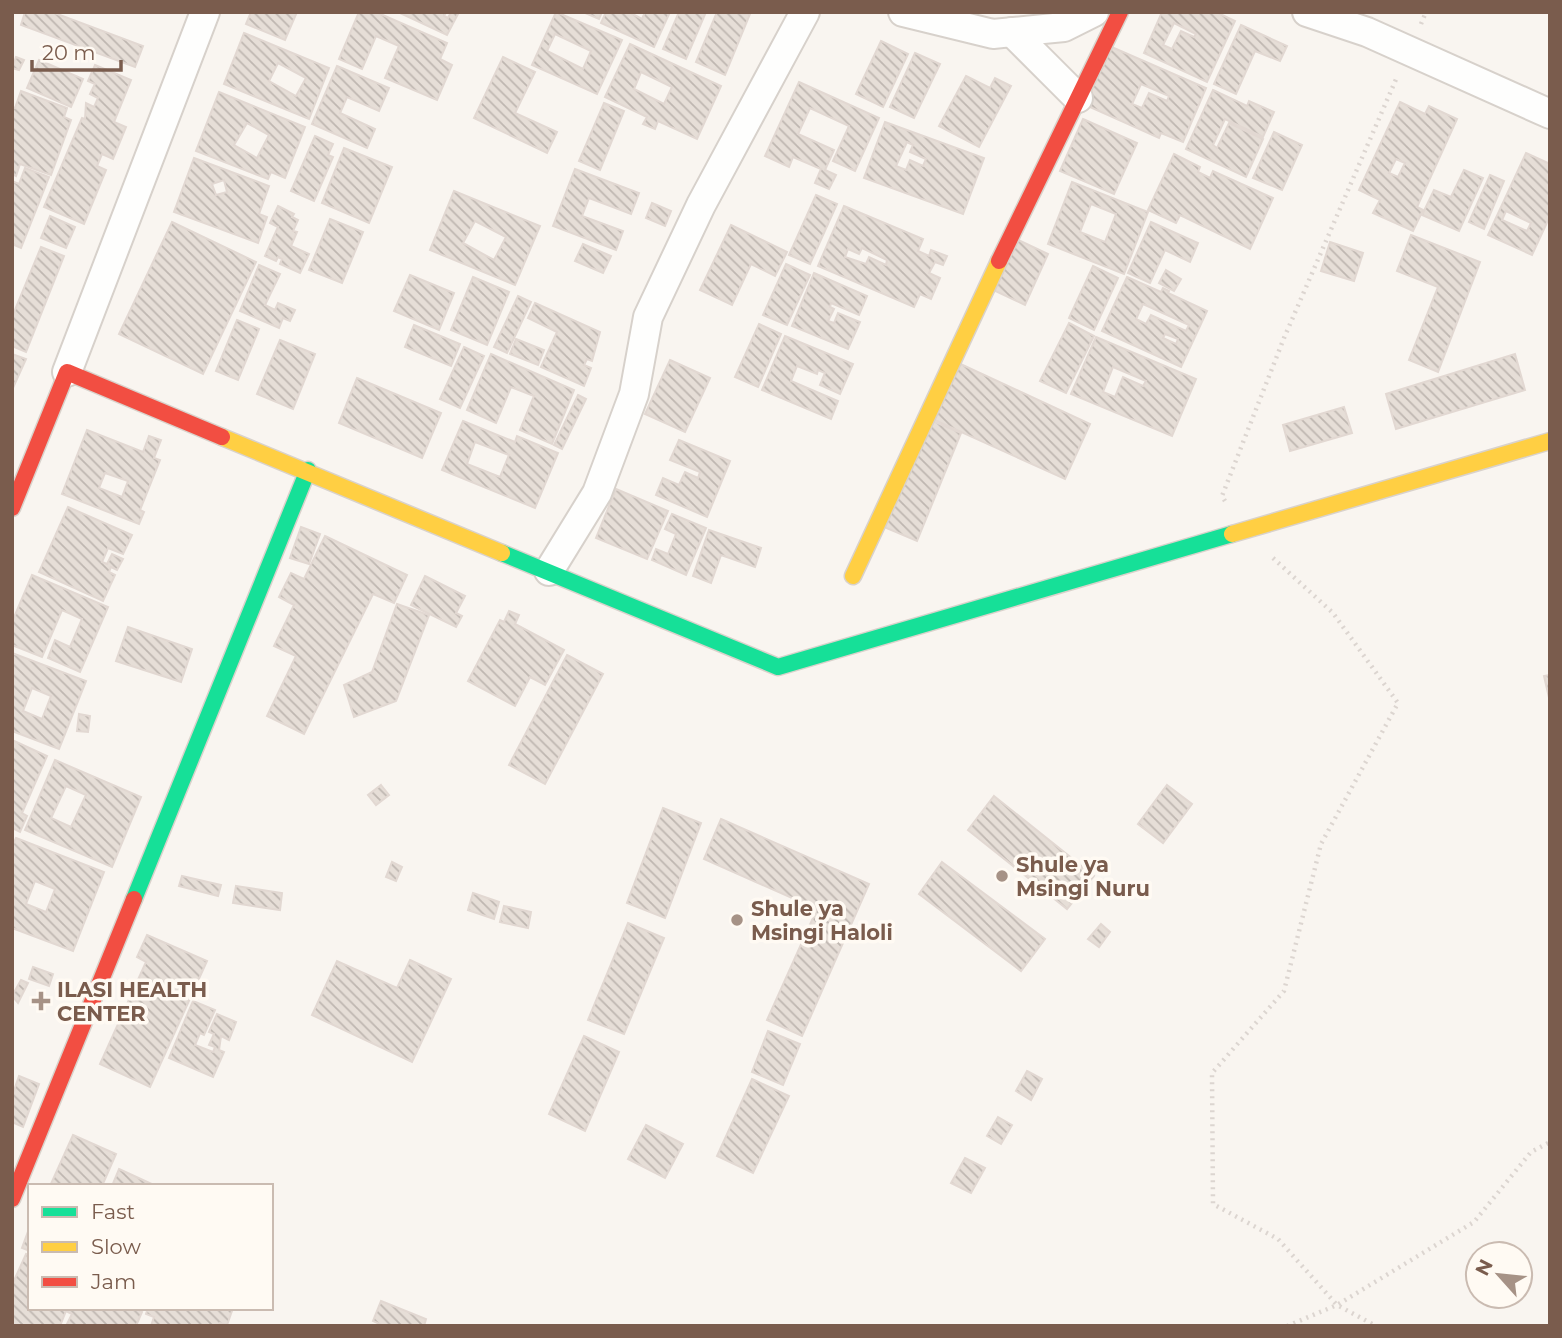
<svg xmlns="http://www.w3.org/2000/svg" width="1562" height="1338" font-family="Montserrat,sans-serif">
<style>
.building{fill:url(#building-back-hatch);stroke:#e2d8d2;stroke-width:2;fill-rule:evenodd}
.lines{fill:none;stroke-linecap:round;stroke-linejoin:round}
.street-casing{stroke:#d7d1cb;stroke-width:32}
.fast-casing{stroke:#d9d2cb;stroke-width:19}
.slow-casing{stroke:#d9d2cb;stroke-width:19}
.jam-casing{stroke:#d9d2cb;stroke-width:19}
.path{stroke:#dcd5d0;stroke-width:4.5;stroke-dasharray:2 5;stroke-linecap:butt}
.street{stroke:#fefefd;stroke-width:28}
.fast{stroke:#16e098;stroke-width:16}
.slow{stroke:#ffcf43;stroke-width:16}
.jam{stroke:#f24e42;stroke-width:16}
.poi-dot{fill:#a69286;stroke:#fffaf3;stroke-width:2.5}
.labels{text-anchor:middle;dominant-baseline:central;stroke-width:7;stroke-linejoin:round;paint-order:stroke}
.poi-label{font-size:21px;font-weight:bold;fill:#7a5c4d;stroke:#fffaf3;text-anchor:start}
</style>
<defs>
<pattern id="building-back-hatch" width="6" height="6" patternUnits="userSpaceOnUse" patternTransform="scale(1.75)"><rect width="6" height="6" fill="#e6ded7"/><path d="M-1 5l2 2M0 0l6 6M5-1l2 2" fill="none" stroke="#bfb7b1"/></pattern>
</defs>
<rect width="100%" height="100%" fill="#f9f5f0"/>
<!-- building -->
<g class="building">
<path d="M25,12H52L143,46L135,67L21,25Z"/>
<path d="M251,12H297L285,40L246,24Z"/>
<path d="M359,12H376L447,43L440,59L452,65L437,100L385,78L399,46L376,36L362,69L339,59Z"/>
<path d="M398,12H446L444,16L448,18L451,12H459L447,35Z"/>
<path d="M556,12L622,40L597,94L532,65ZM555,34L591,51L583,69L547,51Z"/>
<path d="M583,12H602L599,19Z"/>
<path d="M606,12H629L642,19L645,12H670L654,47L601,23Z"/>
<path d="M679,12H706L686,59L663,49Z"/>
<path d="M717,12L750,14L725,75L696,62Z"/>
<path d="M1162,12H1216L1235,21L1207,82L1144,53ZM1174,23L1196,34L1194,37L1181,31L1172,49L1163,45Z"/>
<path d="M1241,25L1287,46L1280,61L1255,51L1236,94L1214,84Z"/>
<path d="M244,33L329,68L309,119L224,84ZM278,63L306,78L296,96L269,81Z"/>
<path d="M881,41L908,54L883,107L856,94Z"/>
<path d="M630,44L721,86L697,139L658,121L655,129L643,124L647,117L605,97ZM641,72L672,87L664,104L634,89Z"/>
<path d="M1107,45L1206,88L1183,142L1161,133L1159,138L1081,103ZM1141,84L1169,96L1167,101L1149,93L1142,108L1132,104Z"/>
<path d="M915,53L940,64L914,118L890,107Z"/>
<path d="M16,57L24,60L19,70L12,68Z"/>
<path d="M503,57L535,72L515,113L557,132L547,153L474,118Z"/>
<path d="M39,60L83,79L71,107L27,88Z"/>
<path d="M95,65L131,80L114,122L126,127L113,159L102,154L97,166L106,170L84,224L44,207L82,118L85,119L86,103L94,107L98,98L90,94L95,84L88,81Z"/>
<path d="M337,66L389,88L379,111L347,97L340,113L375,129L367,148L312,124Z"/>
<path d="M966,76L990,88L995,78L1011,86L979,147L939,126Z"/>
<path d="M799,82L879,118L855,171L833,161L849,126L810,108L798,134L834,150L825,170L836,175L829,189L815,183L821,169L793,157L789,167L765,156Z"/>
<path d="M1213,90L1247,106L1249,101L1274,112L1263,137L1225,119L1213,145L1217,148L1229,123L1263,139L1246,177L1186,149Z"/>
<path d="M21,91L67,108L64,117L71,120L51,175L20,164L16,176L12,174V107L15,108Z"/>
<path d="M219,92L305,127L285,178L271,172L268,179L196,151ZM247,123L269,135L257,158L234,145Z"/>
<path d="M1400,102L1425,114L1429,106L1457,119L1417,207L1423,210L1413,231L1373,213L1380,200L1359,190ZM1396,159L1405,163L1398,177L1389,173Z"/>
<path d="M604,103L624,111L600,170L579,161Z"/>
<path d="M1083,119L1137,143L1114,194L1060,171Z"/>
<path d="M885,122L984,158L963,214L864,178ZM907,142L913,145L910,152L926,159L923,166L910,160L906,170L896,166Z"/>
<path d="M1274,132L1302,145L1282,190L1253,178Z"/>
<path d="M315,136L333,144L328,155L333,157L314,201L291,191Z"/>
<path d="M344,148L392,167L369,223L322,203Z"/>
<path d="M1526,153L1550,164V216L1532,255L1488,235ZM1506,211L1531,223L1527,231L1502,220Z"/>
<path d="M1174,154L1200,167L1198,172L1210,178L1213,171L1273,198L1250,249L1180,215L1176,223L1148,210Z"/>
<path d="M194,158L269,186L259,214L267,217L258,243L174,212ZM224,180L227,192L216,195L212,184Z"/>
<path d="M25,168L49,177L21,248L12,244V181L19,184Z"/>
<path d="M575,169L639,193L631,214L589,198L582,216L623,231L616,250L553,226Z"/>
<path d="M1464,170L1483,178L1459,231L1422,215L1434,190L1451,197Z"/>
<path d="M1490,175L1504,181L1484,229L1469,222Z"/>
<path d="M1072,182L1148,212L1124,274L1048,244ZM1091,204L1116,214L1105,242L1080,232Z"/>
<path d="M454,191L540,226L515,285L430,250ZM475,221L506,237L494,260L463,243Z"/>
<path d="M816,195L837,204L810,264L789,255Z"/>
<path d="M652,203L671,211L665,226L646,218Z"/>
<path d="M278,206L294,214L292,217L298,220L293,231L297,232L291,246L309,254L300,273L280,264L282,259L278,257L276,261L265,256L278,227L270,223Z"/>
<path d="M844,206L923,239L918,251L929,256L931,250L947,256L943,265L935,262L929,273L940,278L931,299L920,294L914,307L818,266ZM862,248L887,260L886,265L869,257L866,264L845,257L848,249L859,254Z"/>
<path d="M50,216L75,227L66,248L41,238Z"/>
<path d="M330,219L363,232L342,283L309,270Z"/>
<path d="M172,222L256,262L203,374L119,334Z"/>
<path d="M1151,222L1198,243L1190,262L1165,250L1150,283L1128,273Z"/>
<path d="M731,225L787,252L775,276L751,264L732,305L700,290Z"/>
<path d="M1411,235L1480,262L1438,372L1409,360L1438,287L1397,271Z"/>
<path d="M1012,237L1048,254L1025,305L989,288Z"/>
<path d="M1330,242L1363,253L1354,281L1321,271Z"/>
<path d="M583,244L611,256L603,273L575,261Z"/>
<path d="M41,247L64,256L26,352L12,346V317Z"/>
<path d="M786,264L810,275L787,325L763,315Z"/>
<path d="M259,265L280,274L265,305L275,310L278,303L295,310L290,321L283,318L279,328L240,311Z"/>
<path d="M1093,266L1118,278L1094,330L1069,318Z"/>
<path d="M1166,270L1181,279L1174,291L1159,283Z"/>
<path d="M814,273L867,296L859,315L831,303L830,307L834,309L828,321L834,323L838,313L860,322L848,349L792,326Z"/>
<path d="M410,275L454,293L439,330L394,311Z"/>
<path d="M473,277L509,292L487,345L451,330Z"/>
<path d="M1127,277L1161,292L1163,288L1169,291L1168,293L1207,311L1181,367L1102,331ZM1143,304L1189,325L1186,331L1151,315L1146,324L1136,319ZM1165,334L1178,339L1176,344L1163,338Z"/>
<path d="M518,296L531,302L507,353L494,347Z"/>
<path d="M535,303L600,332L592,361L587,359L584,365L591,368L584,386L541,367L557,332L528,318Z"/>
<path d="M237,320L259,329L238,380L216,371Z"/>
<path d="M1069,323L1094,336L1066,393L1040,381Z"/>
<path d="M759,324L781,334L758,387L735,377Z"/>
<path d="M414,325L460,344L451,366L405,347Z"/>
<path d="M785,336L853,364L840,394L820,385L825,373L818,370L817,374L797,366L791,381L838,401L831,419L762,390Z"/>
<path d="M1096,337L1196,379L1172,436L1071,394ZM1113,367L1146,381L1143,386L1123,377L1115,397L1103,392Z"/>
<path d="M516,339L544,350L538,365L510,354Z"/>
<path d="M280,340L315,354L293,409L257,394Z"/>
<path d="M464,347L484,356L460,408L440,399Z"/>
<path d="M12,354L26,359L12,390Z"/>
<path d="M491,354L574,390L552,444L520,430L534,396L511,387L496,423L467,410Z"/>
<path d="M1515,354L1525,390L1396,429L1386,394Z"/>
<path d="M670,360L710,378L685,432L645,414Z"/>
<path d="M954,361L1090,424L1065,479L928,417Z"/>
<path d="M357,378L441,413L422,458L339,423Z"/>
<path d="M578,395L586,399L562,449L554,445Z"/>
<path d="M1344,407L1352,433L1290,451L1283,425Z"/>
<path d="M928,419L961,433L917,541L884,527Z"/>
<path d="M463,421L515,442L517,436L558,453L535,508L442,470ZM475,442L509,455L500,477L467,464Z"/>
<path d="M87,430L143,452L149,436L161,440L154,458L160,460L140,510L144,512L139,524L62,494ZM105,473L128,481L122,497L99,488Z"/>
<path d="M679,440L730,461L707,517L656,495L663,478L679,485L685,472L698,478L700,472L670,460Z"/>
<path d="M616,489L668,511L647,559L596,538Z"/>
<path d="M68,507L132,535L123,554L108,548L102,562L107,564L112,554L123,559L117,570L111,567L109,572L115,575L103,601L39,572Z"/>
<path d="M672,514L706,528L686,575L652,560L656,549L668,554L676,534L665,529Z"/>
<path d="M301,527L320,534L309,564L290,558Z"/>
<path d="M709,530L761,548L755,567L721,555L711,583L693,576Z"/>
<path d="M325,536L407,575L394,603L373,594L304,734L267,716L296,656L274,646L294,605L279,597L291,573L304,579Z"/>
<path d="M32,575L108,607L80,672L48,658L55,640L70,647L82,619L62,610L42,657L12,645V622Z"/>
<path d="M425,576L465,596L456,613L462,616L456,627L411,605Z"/>
<path d="M397,604L429,615L396,701L354,717L344,685L372,672Z"/>
<path d="M509,611L519,615L515,624L564,650L545,685L530,677L515,706L468,681L500,620L504,622Z"/>
<path d="M128,627L192,649L181,682L116,661Z"/>
<path d="M12,653L86,681L59,749L12,731ZM32,688L51,696L42,719L23,711Z"/>
<path d="M567,655L603,674L545,784L509,765Z"/>
<path d="M1550,675V702L1544,676Z"/>
<path d="M79,714L90,716L88,732L77,731Z"/>
<path d="M12,740L47,756L22,813L27,816L20,832L12,828Z"/>
<path d="M55,760L141,797L112,867L25,830ZM66,786L86,795L71,827L51,818Z"/>
<path d="M381,785L389,795L376,805L368,795Z"/>
<path d="M1167,785L1192,804L1163,843L1138,824Z"/>
<path d="M994,796L1094,876L1067,909L968,830Z"/>
<path d="M663,808L701,823L665,918L627,903Z"/>
<path d="M721,819L869,884L802,1036L767,1020L817,909L704,859Z"/>
<path d="M16,838L104,872L73,951L12,928V846ZM35,881L55,889L46,912L26,904Z"/>
<path d="M392,862L402,867L396,881L386,877Z"/>
<path d="M942,862L1045,939L1021,971L919,894Z"/>
<path d="M182,876L221,885L218,896L179,886Z"/>
<path d="M236,886L282,893L280,910L233,903Z"/>
<path d="M473,893L499,902L494,919L468,910Z"/>
<path d="M504,906L531,912L528,928L500,922Z"/>
<path d="M628,923L664,938L624,1034L588,1020Z"/>
<path d="M1101,924L1110,932L1099,947L1088,939Z"/>
<path d="M147,935L207,961L150,1087L100,1064L146,962L137,957Z"/>
<path d="M410,960L451,979L412,1062L312,1015L337,961L397,988Z"/>
<path d="M33,967L53,974L49,986L29,979Z"/>
<path d="M21,980L28,983L18,1003L12,996Z"/>
<path d="M193,1001L215,1010L204,1035L200,1033L195,1045L213,1052L215,1047L209,1045L214,1034L209,1032L217,1014L236,1022L229,1040L221,1036L219,1050L224,1052L213,1077L169,1058Z"/>
<path d="M768,1031L800,1044L783,1085L752,1072Z"/>
<path d="M584,1036L619,1052L585,1131L549,1114Z"/>
<path d="M1027,1071L1042,1079L1031,1100L1016,1091Z"/>
<path d="M19,1076L39,1084L23,1127L12,1122V1096Z"/>
<path d="M752,1079L789,1096L753,1173L717,1156Z"/>
<path d="M998,1117L1012,1125L1001,1144L987,1136Z"/>
<path d="M646,1125L683,1144L665,1178L628,1159Z"/>
<path d="M73,1135L116,1154L102,1186H50Z"/>
<path d="M965,1158L985,1168L971,1193L951,1183Z"/>
<path d="M119,1169L156,1186H112Z"/>
<path d="M30,1226V1251L22,1248Z"/>
<path d="M26,1254L30,1256V1308H134L142,1312L136,1326H66L72,1314L66,1311L60,1326H12V1285Z"/>
<path d="M381,1301L426,1319L424,1326H384L373,1321Z"/>
<path d="M148,1308H233L227,1325L220,1323L219,1326H151L154,1317L146,1314Z"/>
</g>
<g class="lines">
<!-- street casing -->
<g class="street-casing">
<g id="street">
<path d="M903,12L993,34L1064,27L1094,12"/>
<path d="M1307,12L1367,32L1550,114"/>
<path d="M1012,32L1078,98"/>
<path d="M67,372L205,12"/>
<path d="M549,571L597,493L634,394L648,317L701,205L805,12"/>
</g>
</g>
<!-- fast casing -->
<g class="fast-casing">
<g id="fast">
<path d="M502,553L778,667L1232,534"/>
<path d="M134,899L308,470"/>
</g>
</g>
<!-- slow casing -->
<g class="slow-casing">
<g id="slow">
<path d="M222,437L502,553"/>
<path d="M1232,534L1550,441"/>
<path d="M853,576L999,261"/>
</g>
</g>
<!-- jam casing -->
<g class="jam-casing">
<g id="jam">
<path d="M999,261L1120,12"/>
<path d="M12,508L67,372L222,437"/>
<path d="M12,1199L134,899"/>
</g>
</g>
<!-- path -->
<g class="path">
<path d="M1421,24L1426,12"/>
<path d="M1225,501L1222,496L1284,338L1397,77"/>
<path d="M1273,558L1333,613L1398,703L1321,844L1284,991L1212,1073L1213,1204L1278,1239L1337,1305L1376,1326"/>
<path d="M1287,1326L1337,1305L1474,1222L1531,1152L1550,1142"/>
</g>
<!-- street -->
<use href="#street" class="street"/>
<!-- fast -->
<use href="#fast" class="fast"/>
<!-- slow -->
<use href="#slow" class="slow"/>
<!-- jam -->
<use href="#jam" class="jam"/>
</g>
<!-- markers -->
<g class="poi-dot">
<circle cx="1002" cy="876" r="7"/>
<circle cx="737" cy="920" r="7"/>
<path d="M37.5 990.5h7v7h7v7h-7v7h-7v-7h-7v-7h7z"/>
</g>
<g class="labels">
<!-- poi labels -->
<g class="poi-label">
<text x="1016" y="864">Shule ya<tspan x="1016" dy="24">Msingi Nuru</tspan></text>
<text x="751" y="908">Shule ya<tspan x="751" dy="24">Msingi Haloli</tspan></text>
<text x="57" y="989">ILASI HEALTH<tspan x="57" dy="24">CENTER</tspan></text>
</g>
</g>
<!-- border -->
<rect width="1562" height="1338" fill="none" stroke="#7a5c4d" stroke-width="28"/>
<!-- legend -->
<rect x="28" y="1184" width="245" height="126" fill="#fffaf3" stroke="#cabbb1" stroke-width="2"/>
<rect x="42" y="1207" width="35" height="10" fill="#16e098" stroke="#cabbb1" stroke-width="2"/>
<text x="91" y="1219" font-size="21" fill="#7a5c4d">Fast</text>
<rect x="42" y="1242" width="35" height="10" fill="#ffcf43" stroke="#cabbb1" stroke-width="2"/>
<text x="91" y="1254" font-size="21" fill="#7a5c4d">Slow</text>
<rect x="42" y="1277" width="35" height="10" fill="#f24e42" stroke="#cabbb1" stroke-width="2"/>
<text x="91" y="1289" font-size="21" fill="#7a5c4d">Jam</text>
<!-- north arrow -->
<g transform="translate(1499 1275) rotate(297)"><circle r="33" fill="#fffaf3" stroke="#cabbb1" stroke-width="2"/>
<path d="M0-5L12 26L0 18L-12 26Z" fill="#a69286"/>
<text y="-10" font-size="19" font-weight="bold" text-anchor="middle" fill="#7a5c4d">N</text>
</g>
<!-- scale -->
<path d="M32 60v10h89v-10" fill="none" stroke="#7a5c4d" stroke-width="3.5"/>
<text x="42" y="60" font-size="21" fill="#7a5c4d" stroke="#fffaf3" stroke-width="5" paint-order="stroke">20 m</text>
</svg>
